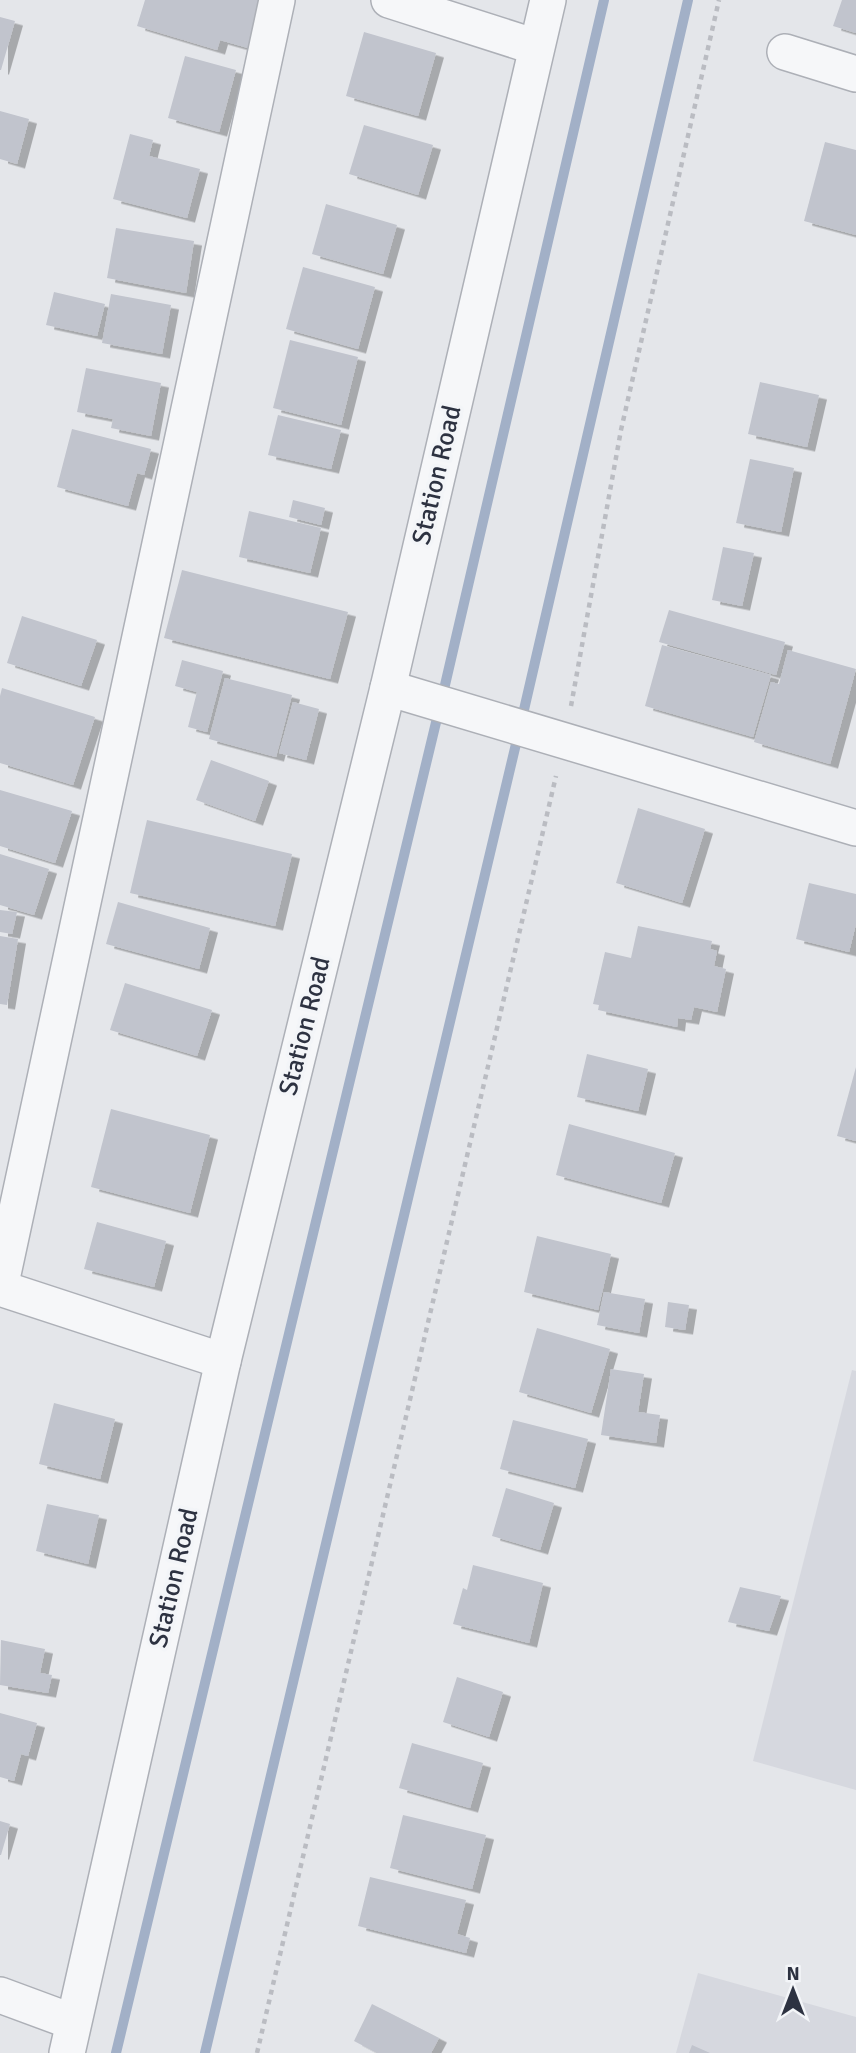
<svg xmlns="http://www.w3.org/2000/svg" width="856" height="2053" font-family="Signika,sans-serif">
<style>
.built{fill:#d6d8df}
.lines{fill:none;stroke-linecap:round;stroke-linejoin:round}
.stream{stroke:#a2b0c7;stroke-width:10}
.building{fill:#c1c4cd;filter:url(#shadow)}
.street-casing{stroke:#adb0b7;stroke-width:38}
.path{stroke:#babcc2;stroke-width:4.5;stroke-dasharray:5 5;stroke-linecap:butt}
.street{stroke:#f6f7f9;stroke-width:35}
.labels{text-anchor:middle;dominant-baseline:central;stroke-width:7;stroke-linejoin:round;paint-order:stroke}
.street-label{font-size:26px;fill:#2d3241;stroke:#f3f5f8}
</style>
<defs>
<filter id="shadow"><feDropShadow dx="8" dy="4.5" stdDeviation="0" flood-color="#0004"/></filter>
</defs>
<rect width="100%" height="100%" fill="#e4e6ea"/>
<!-- built -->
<g class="built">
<path d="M852,1370L856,1371V1790L753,1761Z"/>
<path d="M698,1973L856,2017V2053H676Z"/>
</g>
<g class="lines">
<!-- stream -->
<g class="stream">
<path d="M116,2053L445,685L604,0"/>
<path d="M205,2053L520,727L688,0"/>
</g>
</g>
<!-- building -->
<g class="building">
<path d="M145,0H262L248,48L220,40L217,50L137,26Z"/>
<path d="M842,0H856V33L833,26Z"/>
<path d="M0,17L15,21L1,70H0Z"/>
<path d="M364,32L436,53L418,116L346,96Z"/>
<path d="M185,56L236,70L219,132L168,118Z"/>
<path d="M0,111L29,119L17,164L0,159Z"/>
<path d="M364,125L433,145L418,195L349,174Z"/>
<path d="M130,134L153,140L149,156L200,169L187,218L113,199Z"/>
<path d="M825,142L856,150V235L804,221Z"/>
<path d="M326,204L397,225L383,274L312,254Z"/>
<path d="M116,228L194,241L186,293L107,278Z"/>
<path d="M303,267L375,287L358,349L286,329Z"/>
<path d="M54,292L105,304L97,336L46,325Z"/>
<path d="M111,294L171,305L162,354L102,343Z"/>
<path d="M290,340L358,357L341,425L273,408Z"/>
<path d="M86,368L161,383L151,436L111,428L113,419L77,412Z"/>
<path d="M760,382L819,395L807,447L748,434Z"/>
<path d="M278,415L341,430L331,469L268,455Z"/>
<path d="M72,429L151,449L144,475L137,473L128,506L57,487Z"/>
<path d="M750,459L794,468L781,532L736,523Z"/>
<path d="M293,500L325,508L321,525L289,517Z"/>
<path d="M249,511L321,528L310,573L239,557Z"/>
<path d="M723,547L754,553L742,606L712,600Z"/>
<path d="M182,570L348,612L330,679L164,638Z"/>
<path d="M669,610L785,642L776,675L659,642Z"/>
<path d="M22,616L97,640L81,686L7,663Z"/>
<path d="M662,645L771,675L753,737L645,706Z"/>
<path d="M788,650L856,669L830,764L754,742L771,682L779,684Z"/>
<path d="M182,660L223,671L207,732L188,727L197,692L175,686Z"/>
<path d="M225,678L292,695L276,757L209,739Z"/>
<path d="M2,688L95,717L73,785L0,763V696Z"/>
<path d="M293,702L319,709L306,760L279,753Z"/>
<path d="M211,760L269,781L255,821L196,800Z"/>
<path d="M0,790L72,811L55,863L0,846Z"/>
<path d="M638,808L705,829L682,903L616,883Z"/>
<path d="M147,820L292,854L275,926L130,893Z"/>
<path d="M0,854L49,869L34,915L0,905Z"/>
<path d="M809,883L856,894V924L849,952L796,939Z"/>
<path d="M118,902L210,928L199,969L106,944Z"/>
<path d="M0,910L17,912L12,934L0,932Z"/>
<path d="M638,926L712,941L710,949L717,951L714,966L726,969L717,1012L694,1007L691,1020L678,1018L677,1027L598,1010L599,1005L593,1004L605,952L631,958Z"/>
<path d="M0,936L18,939L7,1005L0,1004Z"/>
<path d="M125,983L212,1010L197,1056L110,1030Z"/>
<path d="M587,1054L648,1069L638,1111L577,1097Z"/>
<path d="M856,1067V1141L837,1136Z"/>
<path d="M111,1109L210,1135L190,1213L91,1187Z"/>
<path d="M569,1124L675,1153L661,1203L556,1175Z"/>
<path d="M97,1222L166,1241L154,1287L84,1269Z"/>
<path d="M537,1236L611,1254L598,1310L524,1292Z"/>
<path d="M604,1292L645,1299L639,1333L597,1325Z"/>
<path d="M668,1302L689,1305L685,1330L665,1327Z"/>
<path d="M537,1328L610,1349L591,1413L519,1392Z"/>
<path d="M611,1369L644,1374L638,1412L660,1415L656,1443L601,1435Z"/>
<path d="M54,1403L115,1419L100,1479L39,1464Z"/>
<path d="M513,1420L588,1439L575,1488L500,1469Z"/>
<path d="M506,1488L554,1503L540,1550L492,1536Z"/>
<path d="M47,1504L99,1515L88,1564L36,1551Z"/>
<path d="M473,1565L543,1583L529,1643L453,1624L463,1588L467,1590Z"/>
<path d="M740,1587L781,1596L769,1631L728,1622Z"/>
<path d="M1,1640L45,1649L40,1673L52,1675L48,1693L0,1685Z"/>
<path d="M457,1677L503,1692L489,1737L443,1722Z"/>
<path d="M0,1713L37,1723L28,1756L21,1754L14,1781L0,1777Z"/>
<path d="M412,1743L483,1763L470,1808L399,1788Z"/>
<path d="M403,1815L486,1835L472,1889L390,1868Z"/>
<path d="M0,1821L10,1824L1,1855H0Z"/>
<path d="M370,1877L466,1900L457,1934L470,1938L466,1953L358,1926Z"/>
<path d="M372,2004L439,2038L431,2053H377L354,2041Z"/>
<path d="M692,2045L710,2053H689Z"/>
</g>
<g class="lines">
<!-- street casing -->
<g class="street-casing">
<g id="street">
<path d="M389,0L536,47"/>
<path d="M785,52L856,74"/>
<path d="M388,688L856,828"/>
<path d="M0,1288L277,0"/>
<path d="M0,1288L223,1361"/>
<path d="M0,1995L73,2022"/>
<path d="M67,2053L223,1361L388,688L548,0"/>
</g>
</g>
<!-- path -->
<g class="path">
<path d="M571,706L621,430L719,0"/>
<path d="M257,2053L556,776"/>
</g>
<!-- street -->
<use href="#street" class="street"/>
</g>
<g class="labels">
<!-- street labels -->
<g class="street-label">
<text transform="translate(437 475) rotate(-77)">Station Road</text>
<text transform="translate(305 1026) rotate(-76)">Station Road</text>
<text transform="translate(174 1578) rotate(-77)">Station Road</text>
</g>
</g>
<!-- north arrow -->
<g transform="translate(793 1990)" stroke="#f3f5f8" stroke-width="5" paint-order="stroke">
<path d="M0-5L12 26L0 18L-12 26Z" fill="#2d3241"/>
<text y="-10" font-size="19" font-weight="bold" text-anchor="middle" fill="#2d3241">N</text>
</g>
</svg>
